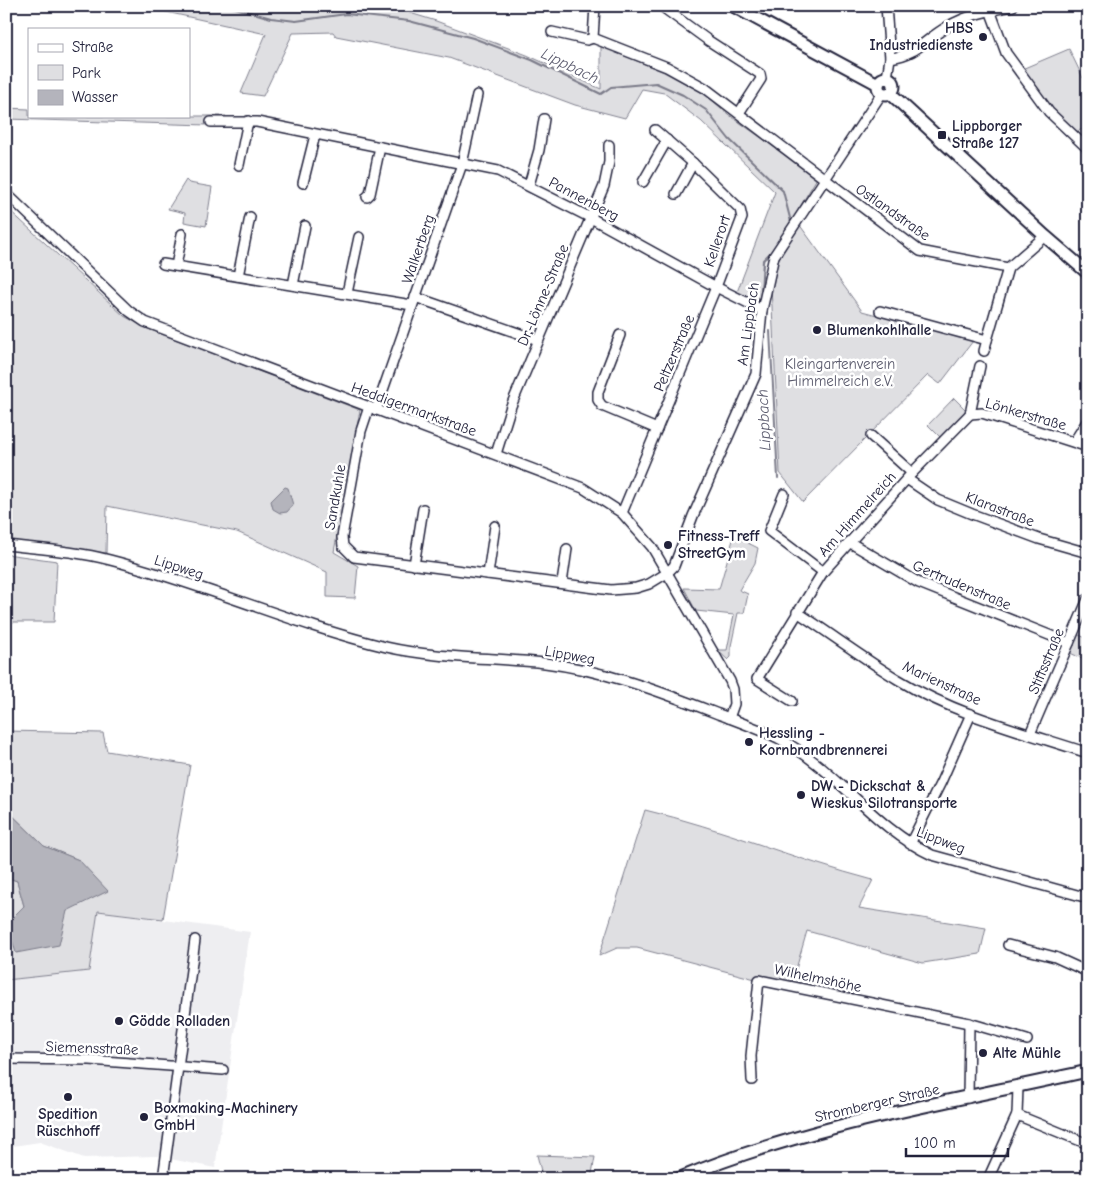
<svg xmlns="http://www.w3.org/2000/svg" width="1094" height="1185" font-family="'Comic Neue',sans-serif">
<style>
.built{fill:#eeeef1}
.green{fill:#dfdfe2;stroke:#80808e}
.water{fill:#b4b4bc;stroke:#7a7a88}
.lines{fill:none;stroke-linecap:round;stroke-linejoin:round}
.stream{stroke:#7a7a88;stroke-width:2}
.minor-casing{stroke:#22223b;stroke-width:12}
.major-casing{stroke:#22223b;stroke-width:15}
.minor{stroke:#fff;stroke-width:9}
.major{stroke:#fff;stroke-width:11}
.poi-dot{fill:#22223b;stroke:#fff;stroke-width:2}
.labels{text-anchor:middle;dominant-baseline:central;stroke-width:5;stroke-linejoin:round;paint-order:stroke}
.poi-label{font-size:15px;font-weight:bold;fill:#22223b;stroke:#fff;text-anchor:start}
.street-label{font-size:15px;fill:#22223b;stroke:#fff}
.park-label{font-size:15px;fill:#5b5b6d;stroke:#fff}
.water-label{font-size:16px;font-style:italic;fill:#5c5c6f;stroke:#fff}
</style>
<rect width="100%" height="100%" fill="#fff"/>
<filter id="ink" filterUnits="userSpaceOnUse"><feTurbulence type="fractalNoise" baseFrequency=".02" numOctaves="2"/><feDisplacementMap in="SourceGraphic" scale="10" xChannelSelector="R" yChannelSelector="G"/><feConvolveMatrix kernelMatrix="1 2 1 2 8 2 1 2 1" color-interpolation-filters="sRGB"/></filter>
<g filter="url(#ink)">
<!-- built -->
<path class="built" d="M98,911L250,932L215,1168L156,1156L84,1158L40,1142L6,1147V980L89,971Z"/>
<!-- green -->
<g class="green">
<path d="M139,6H259L284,11H309L333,6H387L436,21L527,55L601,89V46L664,72L706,95L728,114L817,178L772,254L764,260L760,296L757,300L737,292L775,192L701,121L664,93L642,89L625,118L575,105L449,58L336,36L333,32L293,33L263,96L241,93L266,34Z"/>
<path d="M1069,49L1083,78L1088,76V127L1073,133L1052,111L1022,69Z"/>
<path d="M6,108L29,109V116H226L221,124L207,125L6,119Z"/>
<path d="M186,180L189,183L212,187L206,226L184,222L185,213L168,209Z"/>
<path d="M6,207L124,316L148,329L360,410L334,552L358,566L355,598L327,597V572L237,532L107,506L106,553L6,540Z"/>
<path d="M799,224L862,311L973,341L940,384L928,375L803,502L780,473L771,286L774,269Z"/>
<path d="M954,398L967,411L941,438L928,425Z"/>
<path d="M734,536L758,548L755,563L739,590L748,594L744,613H738L731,646V657L728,660L717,650H727L734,615L696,611L684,588L719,589Z"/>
<path d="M6,554L57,561L54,622H6Z"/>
<path d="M1077,634L1088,639V661L1070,653Z"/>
<path d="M6,731L103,733L107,751L190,765L163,919L98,911L89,971L6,980V877L17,881L24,906L67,911L79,860L44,846L6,809Z"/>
<path d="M645,810C722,828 796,860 873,880L859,908L986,928L980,954L923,963L807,931L792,983L759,980L637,948H617L599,956Z"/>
<path d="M537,1155L595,1157L591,1179H543Z"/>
</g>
<!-- water -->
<g class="water">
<path d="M285,487L288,488L293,505L287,512L280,513L273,509L271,501Z"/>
<path d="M6,809L44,846L79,860L108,891L67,911L59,945L16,953L7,923L24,906L17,881L6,877Z"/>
</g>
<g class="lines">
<!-- stream -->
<g class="stream">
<path d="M228,6L271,18L296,21L346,14L409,21L473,38L532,60L601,94L611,87L656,83L683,95L706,110L729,139L783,191L791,222L785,232"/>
<path d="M761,293L763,260L773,250"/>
<path d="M770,331L778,478"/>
</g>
<!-- minor casing -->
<g class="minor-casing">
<g id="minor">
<path d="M595,6L593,38L667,67L705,88L920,251L1008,268L1045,236"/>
<path d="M661,6L709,41L760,74L761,79L739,113"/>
<path d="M886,6L890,58L887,78"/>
<path d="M990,10L1006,53L1049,112L1088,149"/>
<path d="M552,32L587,40L593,38"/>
<path d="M890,58C918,54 923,41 947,27C967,15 990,10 1013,6"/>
<path d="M211,122H257L498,171L591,218L716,287L762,310"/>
<path d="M239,165L248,121"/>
<path d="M643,182L667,140"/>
<path d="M303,183L315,135"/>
<path d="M529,185L539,150L544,119"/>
<path d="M6,193L129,311L145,322L583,488L622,513L652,547L730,681L733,689L734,704L729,718"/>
<path d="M676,194L693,163"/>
<path d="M367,197L370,194L380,147"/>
<path d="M163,264L412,305"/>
<path d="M176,266L182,234"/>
<path d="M238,276L250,217"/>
<path d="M293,285L305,226"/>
<path d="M347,293L359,237"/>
<path d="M415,297L538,340"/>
<path d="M880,311L987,340L1008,268"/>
<path d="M620,335L598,392V400L602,406L657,429"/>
<path d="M984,351L987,340"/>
<path d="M369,407L361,431L342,537L343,546L354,557L611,590L636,588L649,584L667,573L674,566L693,516L756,374L762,310L774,256L882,93"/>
<path d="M376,410L462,164L477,95"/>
<path d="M970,414L982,413L1088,447"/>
<path d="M871,436L912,473"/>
<path d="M1074,442L1088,420"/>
<path d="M496,454L511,406L604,186L609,162V145"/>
<path d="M907,479L938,500L972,514L1039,539L1088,553"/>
<path d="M784,494L769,531L823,572"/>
<path d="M622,513L716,287L742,218L740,209L693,163L655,130"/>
<path d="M849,542L919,583L1069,643"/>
<path d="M6,545C41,549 76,551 110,560C204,584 292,624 386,647C439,659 492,657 545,663C603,670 659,691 713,712C734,720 757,728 778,738C836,768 872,827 932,855L1088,898"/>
<path d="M414,565L423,509"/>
<path d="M488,574L495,526"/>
<path d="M562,583L567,549"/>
<path d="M797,612C831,634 864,659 899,680C956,715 1024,732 1088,753"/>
<path d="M792,701L757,679L823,572L912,473L970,414L980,366"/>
<path d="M1030,734L1088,599"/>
<path d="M910,844L941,782L971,714"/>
<path d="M1008,945L1055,957L1088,972"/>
<path d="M6,1059L90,1060L223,1070"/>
<path d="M752,1080L751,1056L759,980L969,1023L1027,1040"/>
<path d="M968,1098L969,1023"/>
<path d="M1017,1115L1088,1144"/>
<path d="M163,1179L195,940"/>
<path d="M988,1179L1017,1115L1018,1087"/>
</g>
</g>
<!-- major casing -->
<g class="major-casing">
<g id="major">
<path d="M733,6L878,84"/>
<circle cx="886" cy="86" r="8"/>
<path d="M890,93L1045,236L1088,273"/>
<path d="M678,1179C809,1124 950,1102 1088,1071"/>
</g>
</g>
<!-- minor -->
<use href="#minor" class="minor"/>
<!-- major -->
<use href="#major" class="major"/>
</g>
</g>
<!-- markers -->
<g class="poi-dot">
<circle cx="983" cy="37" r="5"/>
<rect x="937" y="130" width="10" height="10" rx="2.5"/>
<circle cx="817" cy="330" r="5"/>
<circle cx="668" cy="545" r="5"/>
<circle cx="749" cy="742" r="5"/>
<circle cx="801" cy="795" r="5"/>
<circle cx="119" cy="1021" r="5"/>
<circle cx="983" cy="1053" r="5"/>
<circle cx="68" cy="1097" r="5"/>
<circle cx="144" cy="1117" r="5"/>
</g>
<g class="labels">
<!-- poi labels -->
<g class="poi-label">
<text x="973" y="28" text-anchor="end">HBS<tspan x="973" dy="17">Industriedienste</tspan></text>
<text x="952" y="126">Lippborger<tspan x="952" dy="17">Straße 127</tspan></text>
<text x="827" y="330">Blumenkohlhalle</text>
<text x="678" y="536">Fitness-Treff<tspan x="678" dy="17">StreetGym</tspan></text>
<text x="759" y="733">Hessling -<tspan x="759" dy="17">Kornbrandbrennerei</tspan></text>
<text x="811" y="786">DW - Dickschat &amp;<tspan x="811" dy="17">Wieskus Silotransporte</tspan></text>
<text x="129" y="1021">Gödde Rolladen</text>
<text x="993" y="1053">Alte Mühle</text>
<text x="154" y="1108">Boxmaking-Machinery<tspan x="154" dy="17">GmbH</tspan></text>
<text x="68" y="1114" text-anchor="middle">Spedition<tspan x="68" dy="17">Rüschhoff</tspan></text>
</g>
<!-- street labels -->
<g class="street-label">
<text transform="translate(584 199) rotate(28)">Pannenberg</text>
<text transform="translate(893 212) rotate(35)">Ostlandstraße</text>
<text transform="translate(717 241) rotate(-71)">Kellerort</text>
<text transform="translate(418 249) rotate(-71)">Walkerberg</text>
<text transform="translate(543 295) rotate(-67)">Dr.-Lönne-Straße</text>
<text transform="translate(748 324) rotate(-82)">Am Lippbach</text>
<text transform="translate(674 353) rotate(-67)">Peltzerstraße</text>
<text transform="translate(414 409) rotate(20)">Heddigermarkstraße</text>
<text transform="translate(1026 414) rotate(16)">Lönkerstraße</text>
<text transform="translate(335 497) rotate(-80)">Sandkuhle</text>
<text transform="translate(1000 509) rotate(21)">Klarastraße</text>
<text transform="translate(857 514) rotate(-48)">Am Himmelreich</text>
<text transform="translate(179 567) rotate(18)">Lippweg</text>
<text transform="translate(962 585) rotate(23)">Gertrudenstraße</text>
<text transform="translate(570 655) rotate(10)">Lippweg</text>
<text transform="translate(1046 661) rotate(-67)">Stiftsstraße</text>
<text transform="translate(942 683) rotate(25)">Marienstraße</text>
<text transform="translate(941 840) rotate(21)">Lippweg</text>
<text transform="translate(818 978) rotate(12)">Wilhelmshöhe</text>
<text transform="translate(92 1048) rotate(2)">Siemensstraße</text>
<text transform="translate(877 1103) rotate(-13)">Stromberger Straße</text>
</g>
<!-- park labels -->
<g class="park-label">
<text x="840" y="364">Kleingartenverein<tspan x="840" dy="17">Himmelreich e.V.</tspan></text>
</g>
<!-- water labels -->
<g class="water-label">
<text transform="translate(570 66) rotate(26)">Lippbach</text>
<text transform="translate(764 420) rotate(-93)">Lippbach</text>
</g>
</g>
<!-- margin -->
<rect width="1094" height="1185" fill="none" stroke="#fff" stroke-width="25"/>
<rect x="12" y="12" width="1069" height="1160" fill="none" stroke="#22223b" stroke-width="2" filter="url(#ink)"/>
<!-- legend -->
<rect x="28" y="28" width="162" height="90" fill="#ffffff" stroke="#a7a7b1"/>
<rect x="38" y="44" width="25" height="8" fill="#ffffff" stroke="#a7a7b1"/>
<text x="72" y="52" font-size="15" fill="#22223b">Straße</text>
<rect x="38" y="65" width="25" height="15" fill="#dfdfe2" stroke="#a7a7b1"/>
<text x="72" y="78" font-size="15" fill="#22223b">Park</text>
<rect x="38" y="90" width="25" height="15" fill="#b4b4bc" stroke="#a7a7b1"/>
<text x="72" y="102" font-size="15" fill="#22223b">Wasser</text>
<!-- scale -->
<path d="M906 1148v8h102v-8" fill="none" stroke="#22223b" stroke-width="2.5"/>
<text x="914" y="1148" font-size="15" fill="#22223b" stroke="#ffffff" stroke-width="4" paint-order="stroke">100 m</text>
</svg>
